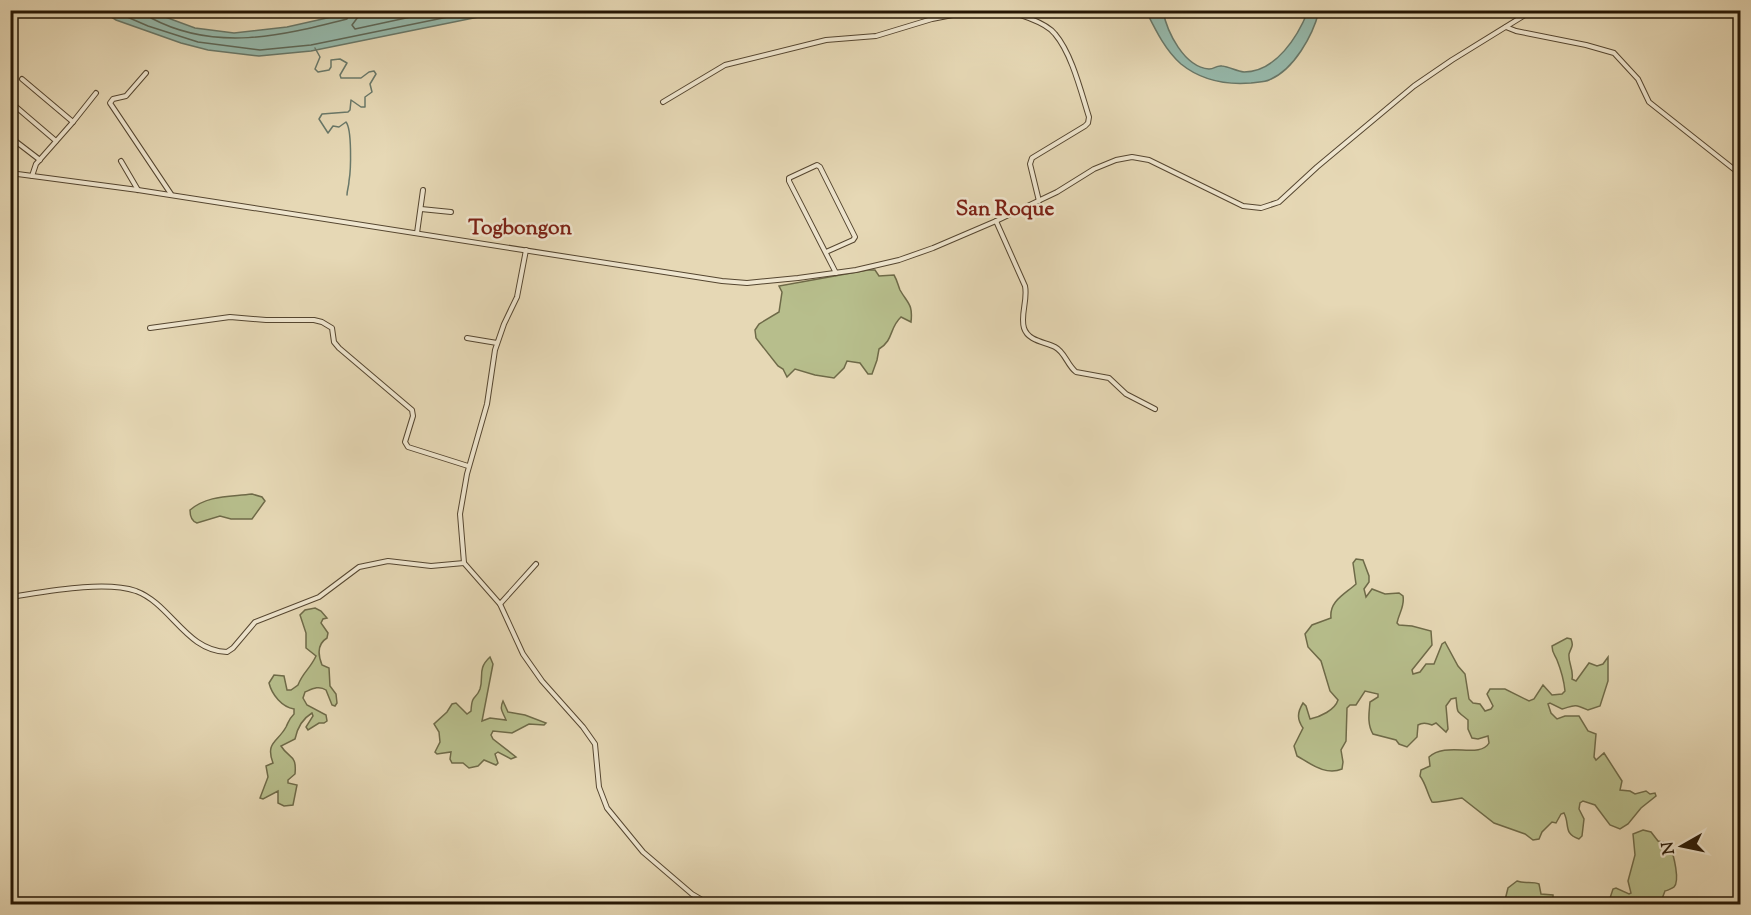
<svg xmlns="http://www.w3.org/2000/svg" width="1751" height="915" font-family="'Sorts Mill Goudy',serif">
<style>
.green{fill:#b7be8c;stroke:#6e6a48;stroke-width:1.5}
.water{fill:#96baad;stroke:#697869;stroke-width:1.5}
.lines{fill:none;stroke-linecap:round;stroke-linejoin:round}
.shore{stroke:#5e6858;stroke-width:1.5}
.stream{stroke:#697869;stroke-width:1.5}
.minor-casing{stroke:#554630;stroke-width:6}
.minor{stroke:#efe6cf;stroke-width:4}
.labels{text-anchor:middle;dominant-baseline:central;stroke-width:5;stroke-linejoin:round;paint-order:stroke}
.quarter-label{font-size:21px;font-weight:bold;fill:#7a1f14;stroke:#efe6cf}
</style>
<rect width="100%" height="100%" fill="#e6d8b5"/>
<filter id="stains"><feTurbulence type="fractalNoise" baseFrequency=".00333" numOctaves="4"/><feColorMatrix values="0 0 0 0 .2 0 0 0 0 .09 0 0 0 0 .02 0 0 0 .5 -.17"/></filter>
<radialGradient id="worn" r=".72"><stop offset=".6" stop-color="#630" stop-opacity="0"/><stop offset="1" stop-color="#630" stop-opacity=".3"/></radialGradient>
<!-- green -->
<g class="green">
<path d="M868,270H875L879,276L894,275C897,280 898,285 900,290C908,304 913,304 911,322L901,317C889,328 894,340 879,349L877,360L872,374H868L860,363L847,361L844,368L834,378L815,375L795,369L787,377L783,369L778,366L756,338L755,330L759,324L779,312L782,292L779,286Z"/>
<path d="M252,494L262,497L265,501L252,519H231L220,516L197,523C191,521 190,516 190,510C208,495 229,497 252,494Z"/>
<path d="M1356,559L1363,560L1369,576V582L1364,589L1366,597L1372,589L1385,594L1399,593L1403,596C1405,606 1399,613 1397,623L1399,625L1412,626L1431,631L1432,645L1412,670L1413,674L1420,672L1426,664H1434L1442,644L1445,642L1458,666L1465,674L1469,699L1473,703L1480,704L1485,711L1491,709L1493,706L1487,694L1490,689H1505L1529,701L1534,699L1543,685L1552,695L1562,694L1565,691C1564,681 1561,670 1557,660C1555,655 1552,653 1552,646L1567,638L1571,639C1574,647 1571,647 1569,654C1568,663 1574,670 1572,679L1576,681L1589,663L1597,666L1603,664L1608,657V681L1600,706L1588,710C1573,704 1576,705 1562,709L1550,703L1548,704L1551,713L1557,719L1565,716H1579L1588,731L1596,734L1594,757L1596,760L1604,753L1622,781L1620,790L1630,791L1635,794L1646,791L1650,794L1655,793L1656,796L1641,808L1628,824L1620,829L1610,825L1595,805L1583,801L1580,803L1579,809L1584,819L1582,836L1579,839C1563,834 1570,824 1564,813L1561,814L1556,823L1552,822L1542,832L1539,839L1533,840L1525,834L1494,823L1462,798C1456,799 1436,803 1432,802C1427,793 1426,784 1420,776L1421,770L1430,766L1429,757C1446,741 1480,759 1489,743L1488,736L1478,739L1472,738L1468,729V720C1455,709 1458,714 1456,698L1451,699L1446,706L1448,729L1446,732L1436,723L1432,725C1427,723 1423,722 1418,725L1417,737L1407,747L1399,744L1396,740L1373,734C1367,724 1369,713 1370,702L1378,697V694L1365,691L1356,705H1350L1347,708L1346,741L1341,750L1343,762L1342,769C1326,776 1311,764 1297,756L1294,746L1303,728C1297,719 1297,713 1303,703L1306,706L1310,719C1320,717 1335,710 1338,700L1330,691L1321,661L1308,647L1305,634L1312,625L1331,618C1329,601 1345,594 1356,584L1353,563Z"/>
<path d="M315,608L321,611L327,618L323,619L321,623L328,633L327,638C317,644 318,655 322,665L329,668L330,686L336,694L337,703L335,706L332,705L326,690C319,685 312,689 305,692L303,698L307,705L326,715L327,721L324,723H319L308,730L306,727L313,716L312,713C302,719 297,729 295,739L281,746C289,759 297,754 295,774L288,780V783L297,785L293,805L284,806L278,803V791L263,799L260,798L268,777L266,766L273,763C265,742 278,742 286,727C289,721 289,719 294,714V709C282,707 272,695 269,683L274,675L284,676L287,690H291L298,685C303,672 310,669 316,656L306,648V633L300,615L305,610Z"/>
<path d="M490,657L493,664L482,721L490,718L506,720C503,712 499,710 503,701L508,712L525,715L546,723L544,725L529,724L512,733L493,731L491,735L493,739L516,757L511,759L498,752L495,754L498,763L496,765L484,760L478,766L469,768L463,763H452L450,759L451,752L437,754L435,752L440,742L439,732L434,724L447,712L452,704L456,703L467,714L471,711C472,693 476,700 480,689C484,676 477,669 490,657Z"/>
<path d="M1643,830L1651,832L1658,841C1663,842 1667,843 1670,848C1674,855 1680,881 1674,887C1673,888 1666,891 1665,891L1660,904H1608L1613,889L1616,888L1629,894L1631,893L1628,881L1635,855L1633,834Z"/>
<path d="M1517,881C1525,884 1533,881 1539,884L1541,894L1553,895V904H1504L1508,888Z"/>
</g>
<!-- water -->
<g class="water">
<path d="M102,11H149L195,28L234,33L287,27L358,11H519H508L311,51L259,56L208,50L181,43L116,20Z"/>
<path d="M1146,11H1163C1167,32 1184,67 1209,69C1215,69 1216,65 1222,66C1230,67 1236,71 1244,72C1276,72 1298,36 1308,11H1319C1313,35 1294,70 1269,80C1265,82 1256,82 1251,83C1226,85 1202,81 1181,64C1165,50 1155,29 1146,11Z"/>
</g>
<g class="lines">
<!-- shore -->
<g class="shore">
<path d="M111,10L148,26L198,42L260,50L311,45L482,10"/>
<path d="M148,10L151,18C215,52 281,36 347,19L351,10"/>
<path d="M359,10L358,17L352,25L355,29L443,10"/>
</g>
<!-- stream -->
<path class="stream" d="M315,48L320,57L315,69L318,72L329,70L331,67V60L340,59L347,63L340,75L341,78H361L369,72L374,71L376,74L370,84L372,92L365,97V107H361L351,100L350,110L348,112L322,114L319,119L328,133L333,126L339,127L346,122C352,129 351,170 349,181C349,186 347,190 347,195"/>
<!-- minor casing -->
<g class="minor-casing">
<g id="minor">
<path d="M999,10C1014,12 1046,22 1055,34C1072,54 1081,92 1089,117L1088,123L1085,126L1032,158L1030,164L1039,201"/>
<path d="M1506,27L1516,31L1586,45L1614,53L1638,79L1649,102L1740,174"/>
<path d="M146,73L126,96L113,99L110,103L171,194"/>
<path d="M22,79L73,122"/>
<path d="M663,102L725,65L826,40L876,36L932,19L978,10"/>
<path d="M15,106L56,141"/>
<path d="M10,137L40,160"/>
<path d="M121,161L138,190"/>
<path d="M10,173L138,190L722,281L747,283L798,278L856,270L899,260L933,248L996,221L1057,192L1094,169L1116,160L1132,157L1149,160L1243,206L1261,208L1279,202L1317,167L1414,86L1452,60L1533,10"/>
<path d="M32,176L36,164L73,122L96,93"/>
<path d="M421,209L451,212"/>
<path d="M996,221L1025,286C1028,300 1020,315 1024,328C1028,341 1045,342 1055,347C1065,352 1067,365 1076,372L1109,378L1126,394L1155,409"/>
<path d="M417,233L423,190"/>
<path d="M526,250L517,297L504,324L495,350L487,404L467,474L460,514L464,563L500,604L523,654L542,681L583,727L595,744L599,787L607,808L643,852L692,894L704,901"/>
<path d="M826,252L853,240L855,237L820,167L817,165L789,178V181L836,273"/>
<path d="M150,328L230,317L266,320H314L322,322L332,328L334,342L339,348L412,410L413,416L405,442L408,447L468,466"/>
<path d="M467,338L497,343"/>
<path d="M10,597C44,592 104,580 136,591C171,604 186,651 227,652L233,648L255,622L319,597L359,567L388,561L431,566L464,563"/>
<path d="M500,604L536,564"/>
</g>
</g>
<!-- minor -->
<use href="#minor" class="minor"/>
</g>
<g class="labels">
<!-- quarter labels -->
<g class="quarter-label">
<text x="1005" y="210">San Roque</text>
<text x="520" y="229">Togbongon</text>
</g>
</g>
<!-- margin -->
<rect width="1751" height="915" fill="none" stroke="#e6d8b5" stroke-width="36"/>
<rect x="12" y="12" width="1727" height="891" fill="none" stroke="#251604" stroke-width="3"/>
<rect x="18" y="18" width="1715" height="879" fill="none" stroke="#251604" stroke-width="1.5"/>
<!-- north arrow -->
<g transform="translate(1682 846) rotate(261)" stroke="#efe6cf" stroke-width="4.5" paint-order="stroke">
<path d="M0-4.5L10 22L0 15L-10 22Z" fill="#251604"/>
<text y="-9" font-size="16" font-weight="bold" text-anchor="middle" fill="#251604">N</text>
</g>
<rect width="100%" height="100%" filter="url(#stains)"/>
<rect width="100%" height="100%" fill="url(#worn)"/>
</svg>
